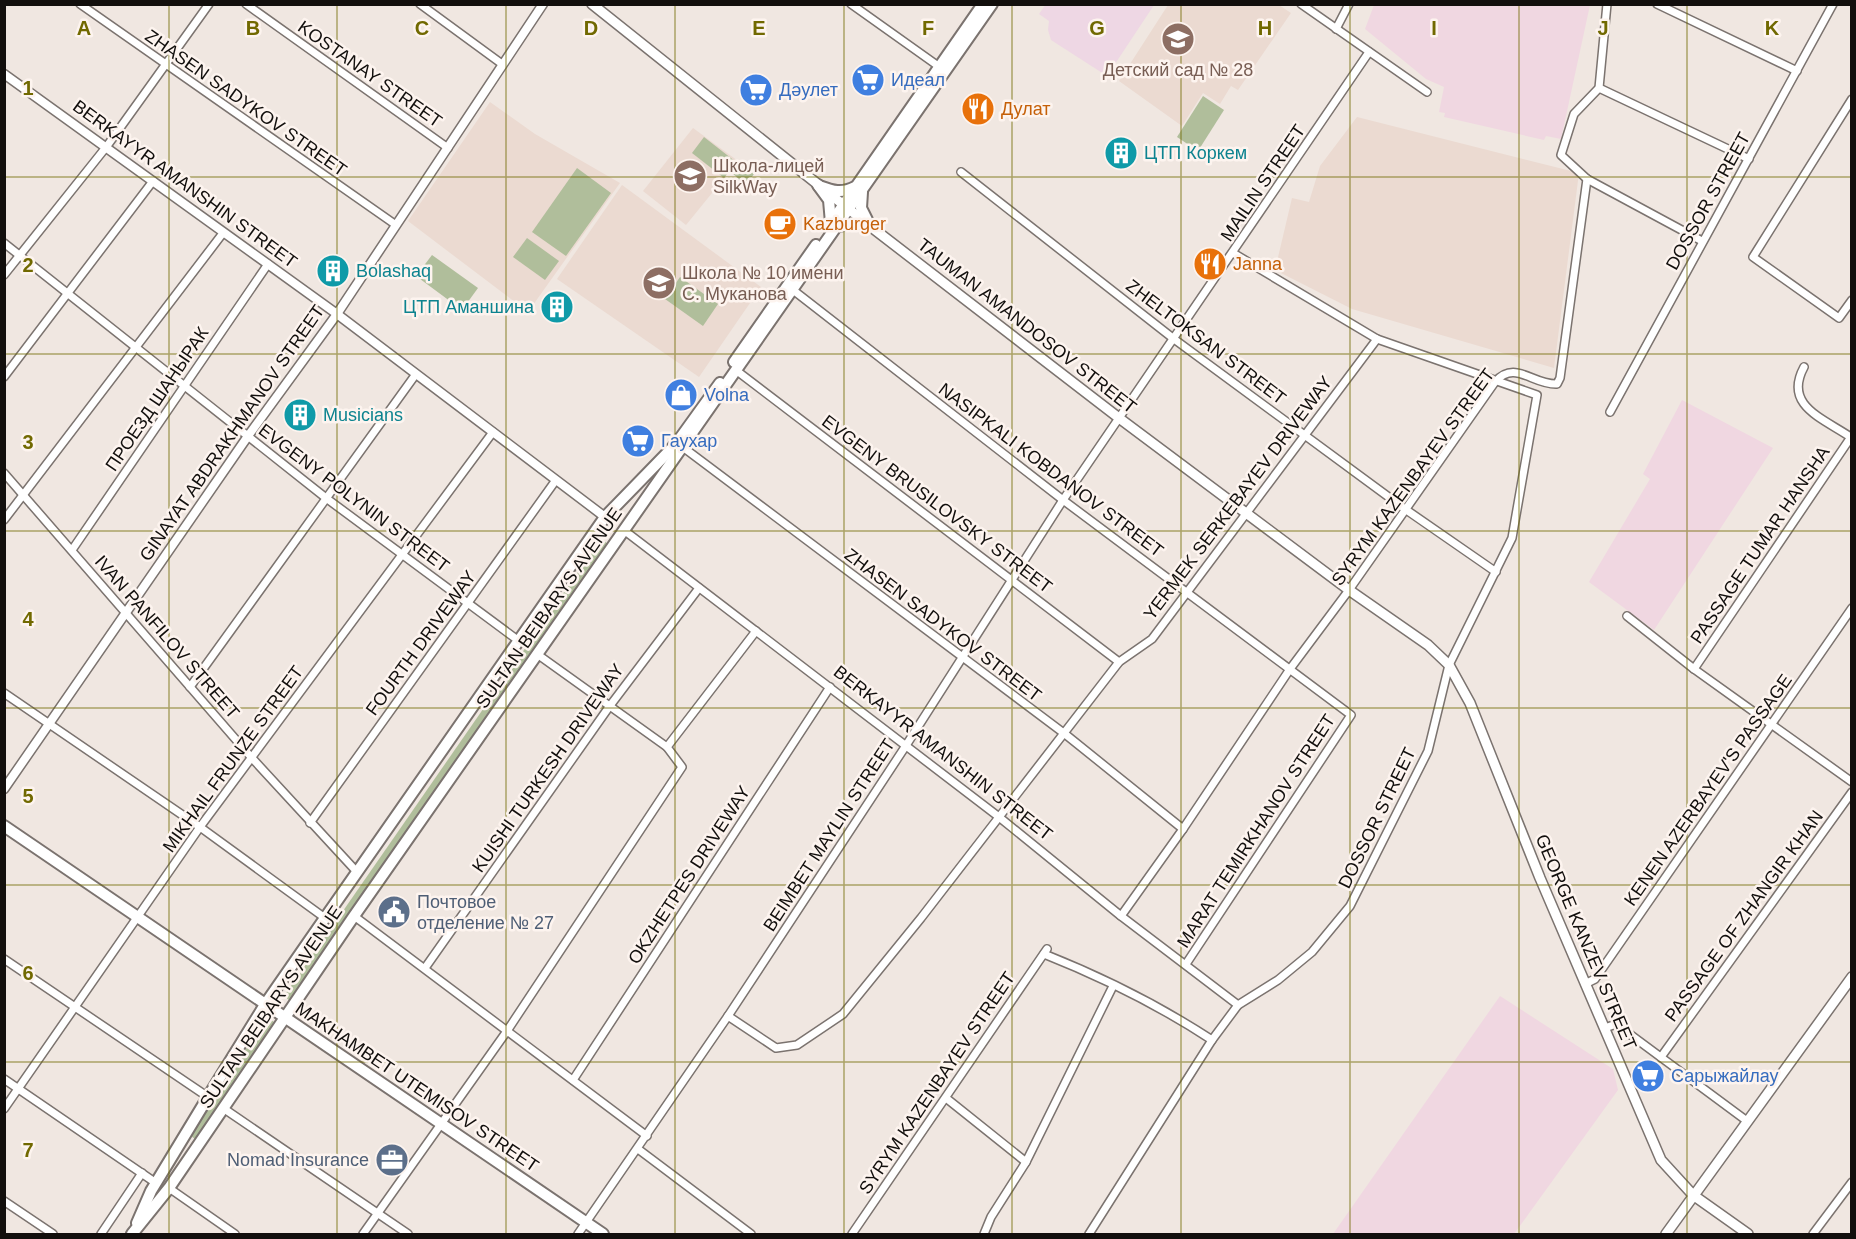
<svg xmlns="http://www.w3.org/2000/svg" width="1856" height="1239" font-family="Helvetica,sans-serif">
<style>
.commercial{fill:#f0d7e1}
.built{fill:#ebdad1}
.medical{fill:#eed7e4}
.green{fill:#b0be9b}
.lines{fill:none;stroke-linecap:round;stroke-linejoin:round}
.minor-casing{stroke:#7b736f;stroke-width:10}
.tertiary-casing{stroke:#7b736f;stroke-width:11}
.secondary-casing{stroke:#7b736f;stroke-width:12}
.primary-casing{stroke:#7b736f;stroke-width:14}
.minor{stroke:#fff;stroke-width:7}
.tertiary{stroke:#fff;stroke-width:8}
.secondary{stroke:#fff;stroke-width:9}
.primary{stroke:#fff;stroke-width:10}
.grid{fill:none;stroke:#716900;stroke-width:1.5;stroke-opacity:0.55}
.labels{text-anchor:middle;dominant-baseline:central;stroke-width:5;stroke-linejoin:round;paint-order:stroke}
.education-label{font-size:18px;fill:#785e54;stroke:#fdf4ef;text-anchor:start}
.street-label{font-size:18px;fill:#120f0d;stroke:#fdf4ef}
.shop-label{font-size:18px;fill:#366cbe;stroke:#fdf4ef;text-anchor:start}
.food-label{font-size:18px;fill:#c56008;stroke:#fdf4ef;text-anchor:start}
.culture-label{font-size:18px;fill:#0d838f;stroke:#fdf4ef;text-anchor:start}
.service-label{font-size:18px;fill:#4e5e75;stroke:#fdf4ef;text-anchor:start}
.grid-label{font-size:20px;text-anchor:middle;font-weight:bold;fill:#716900;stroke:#fdf4ef;stroke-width:5;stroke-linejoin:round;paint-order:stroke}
</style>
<rect width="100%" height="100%" fill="#f0e7e1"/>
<!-- commercial -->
<g class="commercial">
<path d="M1374,5H1590L1561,139L1546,136L1544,140L1444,117L1445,113L1439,112L1444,87L1426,79L1365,29Z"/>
<path d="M1682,400L1773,448L1654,630L1589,582L1650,479L1643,474Z"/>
<path d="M1500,996L1613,1069L1618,1090L1514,1234H1333Z"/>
</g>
<!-- built -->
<g class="built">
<path d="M1168,5H1279L1291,13L1238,90L1231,86L1220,104L1203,93L1182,126L1119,81Z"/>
<path d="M490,102L535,134L620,183L528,312L408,221Z"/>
<path d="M1357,117L1579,173L1554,368L1352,309L1275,270L1292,198L1309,202L1320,166Z"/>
<path d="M693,128L738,161L686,225L643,191Z"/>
<path d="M622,185L761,287L699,377L557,279Z"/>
</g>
<!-- medical -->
<path class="medical" d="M1046,4H1154V5L1107,76L1051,40L1048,30L1049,21L1039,14Z"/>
<!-- green -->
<g class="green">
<path d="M1203,96L1224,110L1198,151L1177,137Z"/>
<path d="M704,137L736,162L724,178L692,153Z"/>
<path d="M742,164L754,174L746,185L732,173Z"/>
<path d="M577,168L611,193L566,256L532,232Z"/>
<path d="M527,238L559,261L545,280L513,257Z"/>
<path d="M432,255L478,288L462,310L416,276Z"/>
<path d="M680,277L718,304L703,326L665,299Z"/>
<path d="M601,539L608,544L290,1001L284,996Z"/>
<path d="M267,1017L274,1022L196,1140L190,1135Z"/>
</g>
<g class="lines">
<!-- minor casing -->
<g class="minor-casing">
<g id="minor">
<path d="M80,4L396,225"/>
<path d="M246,4L448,148"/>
<path d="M420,4L502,64"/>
<path d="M851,4L941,68"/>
<path d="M1301,4L1427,92"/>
<path d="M1607,4L1599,88L1574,114L1561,155L1587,179L1702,241"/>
<path d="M1657,4L1797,71"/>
<path d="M1336,29L1349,4"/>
<path d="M1599,88L1749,159"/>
<path d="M1852,99L1753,257L1839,318L1852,300"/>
<path d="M961,172L1174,339L1405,509L1496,572"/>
<path d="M4,243L326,498L519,641"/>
<path d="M4,275L107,146L209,4"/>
<path d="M793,290L1063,500L1351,715L1186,964"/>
<path d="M1804,367C1783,406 1823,418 1852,438"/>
<path d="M737,371L1119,662"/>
<path d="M4,377L153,181"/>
<path d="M1610,412L1833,4"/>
<path d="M684,448L1065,734L1183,829"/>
<path d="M4,473L251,757L357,872"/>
<path d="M4,520L223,233"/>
<path d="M625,531L999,817L1121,916L1238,1005"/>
<path d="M72,550L268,264"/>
<path d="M1627,616L1694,669L1852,782"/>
<path d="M537,654L667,747"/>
<path d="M1694,669L1851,437"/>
<path d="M190,687L416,374"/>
<path d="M4,693L200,827L325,918"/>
<path d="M310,823L556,480"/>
<path d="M354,916L647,1136"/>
<path d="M1121,916L1183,829L1290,669L1349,590L1495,382C1515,359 1532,385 1557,384L1560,378L1587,179"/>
<path d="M1044,954C1102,977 1160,1006 1212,1040"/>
<path d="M4,959L208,1097"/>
<path d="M425,968L609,707L699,588"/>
<path d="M1585,984L1595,979L1852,608"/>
<path d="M728,1016L776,1048L797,1045L843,1014L921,918L1119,662L1152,639L1377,339"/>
<path d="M1605,1028L1616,1024L1747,1121"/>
<path d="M1661,1057L1852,792"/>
<path d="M4,1079L156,1183"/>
<path d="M573,1080L830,687"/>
<path d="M946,1098L1026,1162"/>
<path d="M223,1108L408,1234"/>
<path d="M4,1109L200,827L493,432"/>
<path d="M638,1149L751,1234"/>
<path d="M169,1188L235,1234"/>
<path d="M4,1201L53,1234"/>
<path d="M101,1234L142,1173"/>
<path d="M363,1234L507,1031L682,767L667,747L756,631"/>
<path d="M578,1234L728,1016L905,747L1063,500L1369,52"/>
<path d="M852,1234L1047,949"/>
<path d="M984,1234L991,1217L1026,1162L1113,986"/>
<path d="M1089,1234L1212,1040L1238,1005L1278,980L1312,952L1350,906L1428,751L1449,665L1512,538L1537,395L1377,339L1233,253"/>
<path d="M1813,1234L1852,1182"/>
</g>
</g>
<!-- tertiary casing -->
<g class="tertiary-casing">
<g id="tertiary">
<path d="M4,74L337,314L605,517"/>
<path d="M4,789L248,436L337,314L543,4"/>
</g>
</g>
<!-- secondary casing -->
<g class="secondary-casing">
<g id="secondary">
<path d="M592,4L870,226L1119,418L1349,590L1428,645L1449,665L1470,703L1540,878L1661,1160L1693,1195L1748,1234"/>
<path d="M1666,1234L1852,977"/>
</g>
</g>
<!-- primary casing -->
<g class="primary-casing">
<g id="primary">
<path d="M818,185L829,200L831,223"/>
<path d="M819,186C833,191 841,194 855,187"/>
<path d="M862,192L861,208L870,226"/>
<path d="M837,226L857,223L870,226"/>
<path d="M828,227L983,4"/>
<path d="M734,362L816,245"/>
<path d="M4,826L603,1234"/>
<path d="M137,1223L151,1191L208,1097L266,1003L325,918L605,517L676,444L720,383"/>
<path d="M132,1234L169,1188L354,916L992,4"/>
</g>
</g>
<!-- minor -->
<use href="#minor" class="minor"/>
<!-- tertiary -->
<use href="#tertiary" class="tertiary"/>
<!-- secondary -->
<use href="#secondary" class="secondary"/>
<!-- primary -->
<use href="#primary" class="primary"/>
</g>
<!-- grid -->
<path class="grid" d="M169,4V1234M337,4V1234M506,4V1234M675,4V1234M844,4V1234M1012,4V1234M1181,4V1234M1350,4V1234M1519,4V1234M1687,4V1234M4,177H1852M4,354H1852M4,531H1852M4,708H1852M4,885H1852M4,1062H1852"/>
<!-- icons -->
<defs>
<g id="school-disc" transform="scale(1.725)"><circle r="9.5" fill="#8d6e63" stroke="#fdf4ef"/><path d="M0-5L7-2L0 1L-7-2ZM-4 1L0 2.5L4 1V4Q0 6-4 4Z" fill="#fff"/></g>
<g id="supermarket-disc" transform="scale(1.725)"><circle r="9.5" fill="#3f7fe0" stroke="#fdf4ef"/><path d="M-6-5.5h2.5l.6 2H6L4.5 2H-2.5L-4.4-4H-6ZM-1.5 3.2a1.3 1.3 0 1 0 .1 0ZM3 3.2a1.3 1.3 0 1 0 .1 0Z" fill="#fff"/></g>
<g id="restaurant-disc" transform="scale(1.725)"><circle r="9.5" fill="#e8710a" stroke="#fdf4ef"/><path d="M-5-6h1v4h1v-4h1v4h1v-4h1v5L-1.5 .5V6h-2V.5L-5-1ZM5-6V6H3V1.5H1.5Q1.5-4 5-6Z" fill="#fff"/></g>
<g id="building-disc" transform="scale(1.725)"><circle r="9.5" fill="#0f9aa8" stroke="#fdf4ef"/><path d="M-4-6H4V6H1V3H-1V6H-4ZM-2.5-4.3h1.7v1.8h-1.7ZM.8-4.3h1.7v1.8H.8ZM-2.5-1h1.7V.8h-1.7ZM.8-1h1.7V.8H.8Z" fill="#fff"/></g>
<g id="cafe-disc" transform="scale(1.725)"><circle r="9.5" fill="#e8710a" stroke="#fdf4ef"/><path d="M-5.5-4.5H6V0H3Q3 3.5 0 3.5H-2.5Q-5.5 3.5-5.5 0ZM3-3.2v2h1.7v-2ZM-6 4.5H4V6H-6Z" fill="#fff"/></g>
<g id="shop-disc" transform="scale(1.725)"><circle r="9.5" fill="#3f7fe0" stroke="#fdf4ef"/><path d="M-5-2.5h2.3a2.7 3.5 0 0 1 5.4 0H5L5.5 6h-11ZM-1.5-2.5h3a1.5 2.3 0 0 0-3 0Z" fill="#fff"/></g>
<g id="civic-disc" transform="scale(1.725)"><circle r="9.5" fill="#5c6f8a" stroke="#fdf4ef"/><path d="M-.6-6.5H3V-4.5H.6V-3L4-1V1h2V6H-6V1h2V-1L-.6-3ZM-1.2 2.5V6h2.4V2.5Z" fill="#fff"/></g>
<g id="office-disc" transform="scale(1.725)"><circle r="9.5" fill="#5c6f8a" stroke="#fdf4ef"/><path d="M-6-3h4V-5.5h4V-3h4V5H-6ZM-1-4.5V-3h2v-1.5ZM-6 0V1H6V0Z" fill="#fff"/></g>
</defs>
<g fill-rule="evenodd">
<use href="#school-disc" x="1178" y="39"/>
<use href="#supermarket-disc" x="868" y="80"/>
<use href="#supermarket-disc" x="756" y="90"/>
<use href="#restaurant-disc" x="978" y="109"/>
<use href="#building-disc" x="1121" y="153"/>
<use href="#school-disc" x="690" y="176"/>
<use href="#cafe-disc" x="780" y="224"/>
<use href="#restaurant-disc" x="1210" y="264"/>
<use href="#building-disc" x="333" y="271"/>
<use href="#school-disc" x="659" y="283"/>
<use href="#building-disc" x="557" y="307"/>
<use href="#shop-disc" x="681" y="395"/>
<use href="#building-disc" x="300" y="415"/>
<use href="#supermarket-disc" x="638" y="441"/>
<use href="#civic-disc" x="394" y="912"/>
<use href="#supermarket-disc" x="1648" y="1076"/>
<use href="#office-disc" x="392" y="1160"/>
</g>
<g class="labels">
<!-- education labels -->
<g class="education-label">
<text x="1178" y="70" text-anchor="middle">Детский сад № 28</text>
<text x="713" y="166">Школа-лицей<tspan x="713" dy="21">SilkWay</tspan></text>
<text x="682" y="273">Школа № 10 имени<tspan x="682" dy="21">С. Муканова</tspan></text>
</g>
<!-- street labels -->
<g class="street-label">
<text transform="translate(370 74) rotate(35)">KOSTANAY STREET</text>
<text transform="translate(246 103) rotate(35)">ZHASEN SADYKOV STREET</text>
<text transform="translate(1263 183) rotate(-56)">MAILIN STREET</text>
<text transform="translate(185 184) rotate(36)">BERKAYYR AMANSHIN STREET</text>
<text transform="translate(1708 201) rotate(-61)">DOSSOR STREET</text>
<text transform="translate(1027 326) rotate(38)">TAUMAN AMANDOSOV STREET</text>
<text transform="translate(1206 342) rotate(37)">ZHELTOKSAN STREET</text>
<text transform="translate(157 399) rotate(-56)">ПРОЕЗД ШАНЫРАК</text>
<text transform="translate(232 433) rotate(-55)">GINAYAT ABDRAKHMANOV STREET</text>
<text transform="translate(1051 470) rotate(37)">NASIPKALI KOBDANOV STREET</text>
<text transform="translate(1413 477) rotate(-54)">SYRYM KAZENBAYEV STREET</text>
<text transform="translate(354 498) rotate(37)">EVGENY POLYNIN STREET</text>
<text transform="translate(1238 498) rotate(-53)">YERMEK SERKEBAYEV DRIVEWAY</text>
<text transform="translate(937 504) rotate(37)">EVGENY BRUSILOVSKY STREET</text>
<text transform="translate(1760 545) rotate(-56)">PASSAGE TUMAR HANSHA</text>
<text transform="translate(549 608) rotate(-55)">SULTAN BEIBARYS AVENUE</text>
<text transform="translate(943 625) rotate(37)">ZHASEN SADYKOV STREET</text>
<text transform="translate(167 637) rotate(49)">IVAN PANFILOV STREET</text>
<text transform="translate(421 643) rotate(-54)">FOURTH DRIVEWAY</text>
<text transform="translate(943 753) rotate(38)">BERKAYYR AMANSHIN STREET</text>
<text transform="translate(233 759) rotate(-54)">MIKHAIL FRUNZE STREET</text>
<text transform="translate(548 768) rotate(-55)">KUISHI TURKESH DRIVEWAY</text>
<text transform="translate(1708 790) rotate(-55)">KENEN AZERBAYEV'S PASSAGE</text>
<text transform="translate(1377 818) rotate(-64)">DOSSOR STREET</text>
<text transform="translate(1256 831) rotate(-57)">MARAT TEMIRKHANOV STREET</text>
<text transform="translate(829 835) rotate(-57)">BEIMBET MAYLIN STREET</text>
<text transform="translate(689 875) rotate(-57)">OKZHETPES DRIVEWAY</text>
<text transform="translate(1744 916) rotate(-54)">PASSAGE OF ZHANGIR KHAN</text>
<text transform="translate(1586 942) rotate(67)">GEORGE KANZEV STREET</text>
<text transform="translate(271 1007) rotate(-56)">SULTAN BEIBARYS AVENUE</text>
<text transform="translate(937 1083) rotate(-56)">SYRYM KAZENBAYEV STREET</text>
<text transform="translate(417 1087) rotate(34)">MAKHAMBET UTEMISOV STREET</text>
</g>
<!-- shop labels -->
<g class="shop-label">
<text x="891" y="80">Идеал</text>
<text x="779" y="90">Дәулет</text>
<text x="704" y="395">Volna</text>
<text x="661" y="441">Гаухар</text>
<text x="1671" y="1076">Сарыжайлау</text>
</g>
<!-- food labels -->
<g class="food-label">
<text x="1001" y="109">Дулат</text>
<text x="803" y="224">Kazburger</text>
<text x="1233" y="264">Janna</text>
</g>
<!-- culture labels -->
<g class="culture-label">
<text x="1144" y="153">ЦТП Коркем</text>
<text x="356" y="271">Bolashaq</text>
<text x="534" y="307" text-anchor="end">ЦТП Аманшина</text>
<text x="323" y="415">Musicians</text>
</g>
<!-- service labels -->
<g class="service-label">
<text x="417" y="902">Почтовое<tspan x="417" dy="21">отделение № 27</tspan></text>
<text x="369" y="1160" text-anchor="end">Nomad Insurance</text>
</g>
</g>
<g class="grid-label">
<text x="84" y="35">A</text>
<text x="253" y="35">B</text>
<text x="422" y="35">C</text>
<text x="591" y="35">D</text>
<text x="759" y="35">E</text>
<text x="928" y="35">F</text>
<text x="1097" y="35">G</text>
<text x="1265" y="35">H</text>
<text x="1434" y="35">I</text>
<text x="1603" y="35">J</text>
<text x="1772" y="35">K</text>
<text x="28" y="95">1</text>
<text x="28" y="272">2</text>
<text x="28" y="449">3</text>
<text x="28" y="626">4</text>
<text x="28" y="803">5</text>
<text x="28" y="980">6</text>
<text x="28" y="1157">7</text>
</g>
<!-- border -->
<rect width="1856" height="1239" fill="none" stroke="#120f0d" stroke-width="12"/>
</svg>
